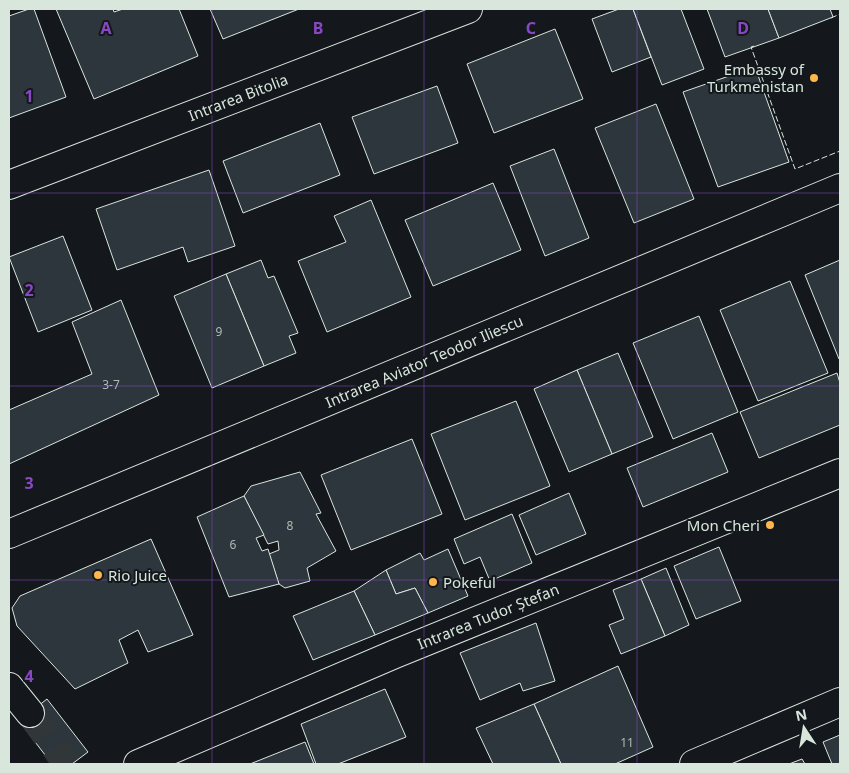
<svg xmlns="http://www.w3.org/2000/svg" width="849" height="773" font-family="'Noto Sans',sans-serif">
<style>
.building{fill:#2c363c;stroke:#d8e6dc}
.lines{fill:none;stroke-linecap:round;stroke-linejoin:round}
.minor-tunnel{stroke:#313739;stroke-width:28;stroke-dasharray:28 14;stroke-linecap:butt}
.minor-casing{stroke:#d8e6dc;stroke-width:30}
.minor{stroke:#14181c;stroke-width:28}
.fence{stroke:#d8e6dc;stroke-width:1;stroke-dasharray:6 2.5;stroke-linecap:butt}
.grid{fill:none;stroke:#8948c3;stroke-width:1;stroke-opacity:0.55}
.poi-dot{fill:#ffb74d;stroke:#14181c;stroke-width:2}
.labels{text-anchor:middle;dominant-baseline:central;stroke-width:4;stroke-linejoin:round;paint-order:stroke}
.number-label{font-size:12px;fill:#adbab4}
.poi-label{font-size:15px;fill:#d8e6dc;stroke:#14181c;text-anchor:end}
.street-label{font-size:15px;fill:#d8e6dc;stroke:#14181c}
.grid-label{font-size:16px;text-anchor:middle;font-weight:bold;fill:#8948c3;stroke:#14181c;stroke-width:4;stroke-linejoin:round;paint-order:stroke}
</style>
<rect width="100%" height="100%" fill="#14181c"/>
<!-- building -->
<g class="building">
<path d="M29,9H34L66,97L9,118V16Z"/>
<path d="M56,9H113L114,12L123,9H179L198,56L94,99Z"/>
<path d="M210,9H299L223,39Z"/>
<path d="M619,9H633L651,57L612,72L592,19Z"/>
<path d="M633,9H681L704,69L662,85Z"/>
<path d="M707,9H768L779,38L725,57Z"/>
<path d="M768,9H830L833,17L779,38Z"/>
<path d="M555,29L583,99L494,133L467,64Z"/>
<path d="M755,67L789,162L718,187L683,92Z"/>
<path d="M437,86L458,143L374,174L352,117Z"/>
<path d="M656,104L694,199L634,223L595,128Z"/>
<path d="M320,123L340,175L243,213L223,161Z"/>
<path d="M554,149L589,238L545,256L510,166Z"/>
<path d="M209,170L235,246L188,262L183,247L117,270L96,209Z"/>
<path d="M493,183L521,250L433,286L405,220Z"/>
<path d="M371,200L411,297L327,332L298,261L346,242L334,216Z"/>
<path d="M63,236L92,310L38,332L9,257Z"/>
<path d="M261,260L268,278L274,276L298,333L289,336L296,353L264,366L226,274Z"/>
<path d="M840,260V358L839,359L805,275Z"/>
<path d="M226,274L264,366L212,388L174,296Z"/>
<path d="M790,281L828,373L758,401L720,310Z"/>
<path d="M121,300L159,395L9,464V410L92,374L72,322Z"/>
<path d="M699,316L738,412L673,439L633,343Z"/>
<path d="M618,353L653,437L612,454L577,370Z"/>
<path d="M577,370L612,454L569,472L534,389Z"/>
<path d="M837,373L840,383V425L759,458L740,412Z"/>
<path d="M516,401L550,486L465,520L431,434Z"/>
<path d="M712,433L728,472L643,507L627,468Z"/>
<path d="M412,439L442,514L351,550L321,475Z"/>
<path d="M300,472L321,513L316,514L336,551L307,568L310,581L285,588L279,584L269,554L279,550L278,541L268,544L244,496L251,486Z"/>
<path d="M569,493L586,534L536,555L519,515Z"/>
<path d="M244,496L264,535L256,538L262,551L268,549L279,584L229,597L197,517Z"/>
<path d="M512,514L532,563L490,581L480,557L464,564L454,539Z"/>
<path d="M151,539L193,635L148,652L138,630L119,640L128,663L75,689L17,626L12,608L20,596Z"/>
<path d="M719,547L741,601L696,619L674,566Z"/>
<path d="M448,549L468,596L428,613L415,588L396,594L386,570L420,553L424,560Z"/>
<path d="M666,568L689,625L665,636L641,579Z"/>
<path d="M386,570L396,594L415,588L428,613L375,635L354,591Z"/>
<path d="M641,579L665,636L621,654L609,625L624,619L613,590Z"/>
<path d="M354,591L375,635L313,660L293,616Z"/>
<path d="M536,623L555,681L523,691L520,683L480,700L460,653Z"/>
<path d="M618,666L653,747L615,764H561L534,704Z"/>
<path d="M385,689L406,737L338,764H316L301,724Z"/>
<path d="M47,699L88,752L72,764H52L19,721Z"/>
<path d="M534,704L561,764H493L476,728Z"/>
<path d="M840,735V764H832L823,742Z"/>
<path d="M305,742L314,764H250Z"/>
<path d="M802,759L805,764H789Z"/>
</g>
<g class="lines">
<!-- minor-tunnel -->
<path class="minor-tunnel" d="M30,713L67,764"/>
<!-- minor casing -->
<g class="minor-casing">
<g id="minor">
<path d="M9,185L468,9"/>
<path d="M9,534L840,188"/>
<path d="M9,687L30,713"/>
<path d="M138,764L395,654L840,473"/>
<path d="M694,764L840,702"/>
</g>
</g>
<!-- minor -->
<use href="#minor" class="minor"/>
<!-- fence -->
<g class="fence">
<path d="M831,18L840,14"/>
<path d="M754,46L751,47L795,169L840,151"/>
</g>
</g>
<!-- grid -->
<path class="grid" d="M212,9V764M424,9V764M637,9V764M9,193H840M9,386H840M9,580H840"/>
<!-- markers -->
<g class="poi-dot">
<circle cx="814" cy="78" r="5"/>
<circle cx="770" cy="525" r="5"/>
<circle cx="98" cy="575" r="5"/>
<circle cx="433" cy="582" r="5"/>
</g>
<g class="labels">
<!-- number labels -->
<g class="number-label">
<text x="219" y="331">9</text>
<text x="111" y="384">3-7</text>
<text x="290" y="525">8</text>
<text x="233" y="544">6</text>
<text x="627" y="742">11</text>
</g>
<!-- poi labels -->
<g class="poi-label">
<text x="804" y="69">Embassy of<tspan x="804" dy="17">Turkmenistan</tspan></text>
<text x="760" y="525">Mon Cheri</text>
<text x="108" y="575" text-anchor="start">Rio Juice</text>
<text x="443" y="582" text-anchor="start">Pokeful</text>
</g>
<!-- street labels -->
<g class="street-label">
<text transform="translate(238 97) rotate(-21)">Intrarea Bitolia</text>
<text transform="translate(424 361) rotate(-23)">Intrarea Aviator Teodor Iliescu</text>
<text transform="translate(488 616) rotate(-22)">Intrarea Tudor Ștefan</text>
</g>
</g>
<g class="grid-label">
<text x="106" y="34">A</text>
<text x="318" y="34">B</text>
<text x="531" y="34">C</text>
<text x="743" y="34">D</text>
<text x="29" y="102">1</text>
<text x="29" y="296">2</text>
<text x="29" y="489">3</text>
<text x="29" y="682">4</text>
</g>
<!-- border -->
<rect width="849" height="773" fill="none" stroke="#d8e6dc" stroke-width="20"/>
<!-- north arrow -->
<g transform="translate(804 728) rotate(348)" stroke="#14181c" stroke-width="4" paint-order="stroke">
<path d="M0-4L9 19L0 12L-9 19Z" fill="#d8e6dc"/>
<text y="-8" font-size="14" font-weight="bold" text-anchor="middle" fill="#d8e6dc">N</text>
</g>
</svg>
